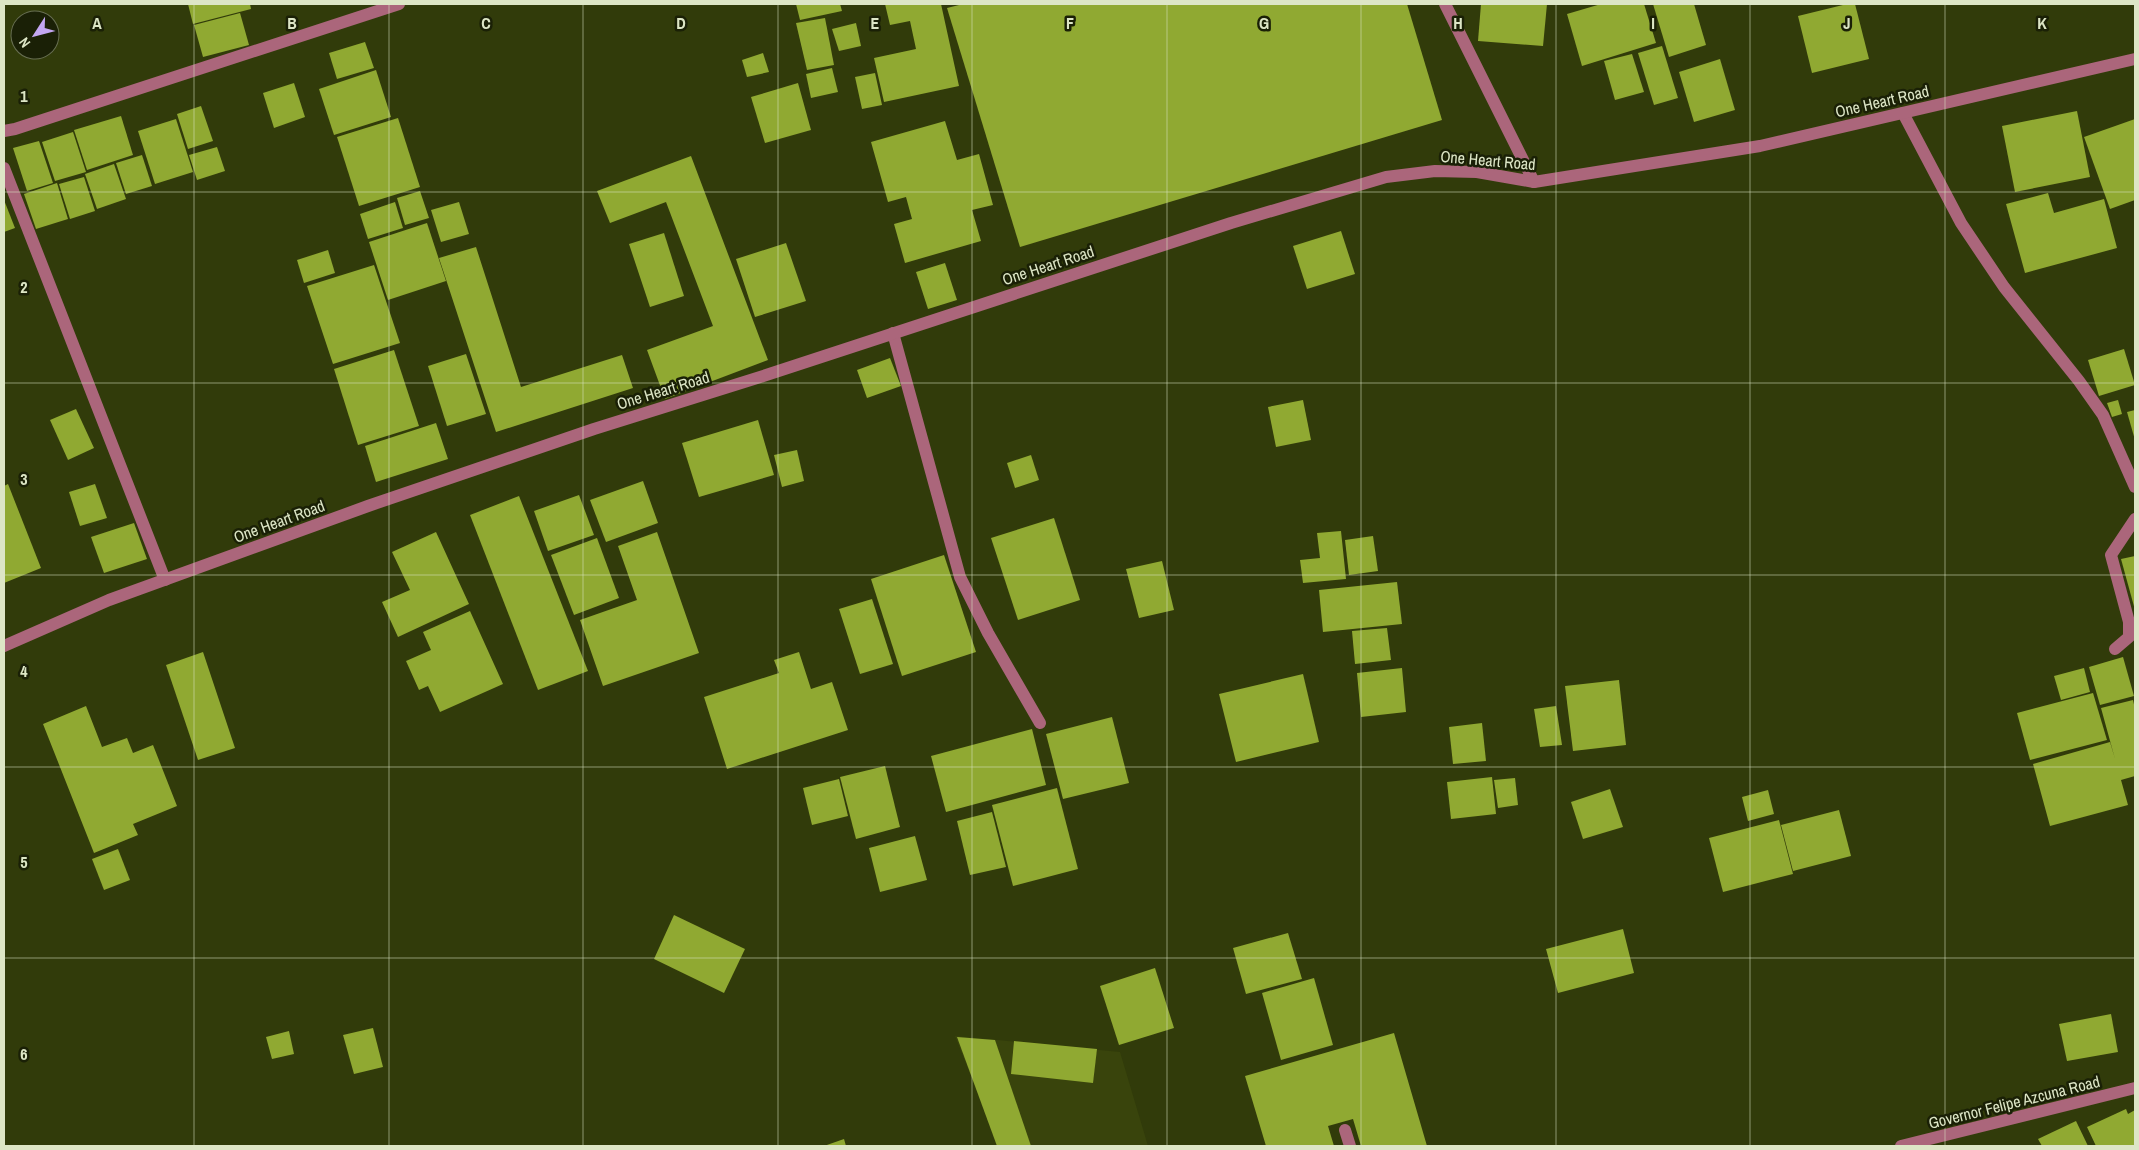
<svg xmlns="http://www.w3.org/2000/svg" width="2139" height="1150" font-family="'Archivo Narrow',sans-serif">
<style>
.built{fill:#39440c}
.building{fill:#90a932}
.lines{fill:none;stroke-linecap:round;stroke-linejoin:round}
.minor{stroke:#ab667b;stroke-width:12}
.grid{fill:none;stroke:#dde6c6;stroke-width:1;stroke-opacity:0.55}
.labels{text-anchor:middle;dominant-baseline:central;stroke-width:5;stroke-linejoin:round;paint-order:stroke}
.street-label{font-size:16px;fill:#dde6c6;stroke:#1a2006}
.grid-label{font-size:16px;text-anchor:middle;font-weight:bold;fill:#dde6c6;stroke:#1a2006;stroke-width:5;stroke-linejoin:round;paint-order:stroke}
</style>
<rect width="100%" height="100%" fill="#313b0a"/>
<!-- built -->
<path class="built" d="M955,1036L1120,1052L1148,1146H999Z"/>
<!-- building -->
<g class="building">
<path d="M188,4H250L251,9L193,24Z"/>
<path d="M796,4H840L842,11L800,20Z"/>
<path d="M885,4H941L959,86L884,102L874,58L916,49L910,21L890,25Z"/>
<path d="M963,4H1407L1442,120L1020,247L947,8Z"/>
<path d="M1481,4H1547L1543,46L1478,41Z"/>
<path d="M1601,4H1644L1656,43L1582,66L1567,14Z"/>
<path d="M1653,4H1694L1706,45L1669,57Z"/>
<path d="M1847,4H1855L1869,59L1812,73L1798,16Z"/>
<path d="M240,13L249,45L203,57L194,25Z"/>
<path d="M825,18L834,65L807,70L796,23Z"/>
<path d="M856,23L861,46L839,51L832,29Z"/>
<path d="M365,42L374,68L337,79L329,53Z"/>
<path d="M1662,46L1678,98L1654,105L1638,53Z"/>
<path d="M763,53L769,72L747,77L742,60Z"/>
<path d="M1632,54L1644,92L1615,100L1604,61Z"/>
<path d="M1720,59L1735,110L1694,122L1679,72Z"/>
<path d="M832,68L838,92L811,98L806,74Z"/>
<path d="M376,70L391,117L334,135L319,89Z"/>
<path d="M875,73L882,105L862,109L855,77Z"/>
<path d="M294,83L305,117L274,128L263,93Z"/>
<path d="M798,83L811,130L765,143L751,97Z"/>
<path d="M201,106L213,141L188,149L177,114Z"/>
<path d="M2077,111L2090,177L2015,192L2002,126Z"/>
<path d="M121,116L133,155L87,170L74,130Z"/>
<path d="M398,118L420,187L359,206L337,137Z"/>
<path d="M176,119L193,172L155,184L138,131Z"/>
<path d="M2135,119V200L2110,209L2084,137Z"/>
<path d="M945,121L957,160L979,154L993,205L972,210L981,241L905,263L894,224L912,219L906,197L888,202L871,142Z"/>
<path d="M73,132L86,172L55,181L42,142Z"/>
<path d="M39,141L53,183L27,191L13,148Z"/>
<path d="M217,147L225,171L197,180L189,155Z"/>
<path d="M142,155L152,186L126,194L116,163Z"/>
<path d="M691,156L768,360L665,399L647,350L713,326L666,202L610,223L597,191Z"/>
<path d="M114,164L126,199L97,209L85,174Z"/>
<path d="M84,177L95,211L70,219L59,184Z"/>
<path d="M57,183L68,219L36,229L24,194Z"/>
<path d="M420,191L429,218L405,225L397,198Z"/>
<path d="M2048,193L2054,213L2104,199L2117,248L2025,273L2006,204Z"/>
<path d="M4,200L15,228L4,232Z"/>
<path d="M395,202L403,228L368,239L360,214Z"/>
<path d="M459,202L469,234L441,242L431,210Z"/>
<path d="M427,223L446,281L388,300L369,242Z"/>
<path d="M1341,231L1355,274L1307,289L1293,246Z"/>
<path d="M664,233L684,296L650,307L629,244Z"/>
<path d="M786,243L806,301L755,317L736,259Z"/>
<path d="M476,247L521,387L622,355L633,388L496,432L439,258Z"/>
<path d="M328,250L335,273L304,283L297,260Z"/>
<path d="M945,263L957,300L928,309L916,272Z"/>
<path d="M374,265L400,343L333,364L307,286Z"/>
<path d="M2124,349L2135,385L2099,396L2088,360Z"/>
<path d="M394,350L419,426L358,445L334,369Z"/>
<path d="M466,354L486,414L447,426L428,366Z"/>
<path d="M890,358L901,386L867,398L857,370Z"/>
<path d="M1303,400L1311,440L1276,447L1268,407Z"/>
<path d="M2118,400L2122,414L2112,417L2107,403Z"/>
<path d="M76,409L94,448L68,460L50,420Z"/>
<path d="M2135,410V440L2127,412Z"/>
<path d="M758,420L774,475L699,497L682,443Z"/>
<path d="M436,423L448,459L376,482L365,446Z"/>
<path d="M797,450L804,481L782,487L774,455Z"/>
<path d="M1031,455L1039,480L1015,488L1007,463Z"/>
<path d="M643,481L658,523L606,542L590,500Z"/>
<path d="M8,484L41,568L4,583V486Z"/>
<path d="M95,484L107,518L80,526L69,492Z"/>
<path d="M579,495L594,535L548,551L534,511Z"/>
<path d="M519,496L588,671L538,690L470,515Z"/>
<path d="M1054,518L1080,600L1018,620L991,538Z"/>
<path d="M134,523L147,559L104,573L91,537Z"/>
<path d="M1341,531L1346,579L1303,583L1300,560L1320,558L1317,533Z"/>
<path d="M436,532L469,604L398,637L382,602L410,590L392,552Z"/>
<path d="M657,532L699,653L603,686L580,620L637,600L618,546Z"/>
<path d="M1373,536L1378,571L1349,575L1345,540Z"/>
<path d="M597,538L619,598L574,615L551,555Z"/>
<path d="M944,555L976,652L902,676L871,579Z"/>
<path d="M2135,556V610L2121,559Z"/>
<path d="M1162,561L1174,610L1139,618L1126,569Z"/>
<path d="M1397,582L1402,624L1323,632L1319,590Z"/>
<path d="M872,599L893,664L860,674L839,609Z"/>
<path d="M470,611L503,684L440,712L428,686L419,690L406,661L431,650L423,632Z"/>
<path d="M1387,628L1391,660L1355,664L1352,631Z"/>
<path d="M203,652L235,748L198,760L166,665Z"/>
<path d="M799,652L811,689L832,682L848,730L727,769L704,697L779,673L774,660Z"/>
<path d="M2123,657L2134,696L2100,705L2089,667Z"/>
<path d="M1402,668L1406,712L1361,717L1357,673Z"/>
<path d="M2084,668L2090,692L2061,700L2054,676Z"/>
<path d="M1303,674L1319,742L1236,762L1219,694Z"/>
<path d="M1619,680L1626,745L1573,751L1565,686Z"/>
<path d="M2093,693L2107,740L2030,760L2017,713Z"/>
<path d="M2133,700L2135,709V776L2121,780L2128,805L2050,826L2033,764L2110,742L2115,759L2101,708Z"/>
<path d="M86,706L102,747L127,738L133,753L153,745L177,806L133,824L138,835L94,853L43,724Z"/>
<path d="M1556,706L1562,745L1540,747L1534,709Z"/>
<path d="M1112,717L1129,783L1063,799L1046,734Z"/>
<path d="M1482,723L1486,761L1453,764L1449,727Z"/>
<path d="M1032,729L1046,785L946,812L931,756Z"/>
<path d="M885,766L900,827L856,839L840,777Z"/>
<path d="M1492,777L1496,814L1451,819L1447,782Z"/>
<path d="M1515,778L1518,805L1498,808L1494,780Z"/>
<path d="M839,779L848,816L812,825L803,788Z"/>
<path d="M1057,788L1078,869L1013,886L992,805Z"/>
<path d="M1610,789L1623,827L1583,839L1571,802Z"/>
<path d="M1768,790L1774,814L1748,821L1742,797Z"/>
<path d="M1839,810L1851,856L1793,871L1781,825Z"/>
<path d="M992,812L1006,867L970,875L957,821Z"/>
<path d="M1779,820L1793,874L1723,892L1709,838Z"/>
<path d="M915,836L927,880L880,892L869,848Z"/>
<path d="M118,849L130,880L104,890L92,859Z"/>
<path d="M674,915L745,949L724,993L654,959Z"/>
<path d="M1623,929L1634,973L1558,993L1546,949Z"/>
<path d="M1288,933L1302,979L1246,994L1233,948Z"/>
<path d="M1155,968L1174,1028L1119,1045L1100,986Z"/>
<path d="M1314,978L1333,1045L1281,1060L1262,993Z"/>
<path d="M2111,1014L2118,1052L2067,1061L2059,1024Z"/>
<path d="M373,1028L383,1067L354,1074L343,1035Z"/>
<path d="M289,1031L294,1054L272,1059L266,1037Z"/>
<path d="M1394,1033L1427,1146H1361L1353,1119L1328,1126L1334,1146H1266L1245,1076Z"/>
<path d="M957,1037L995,1040L1031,1146H997Z"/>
<path d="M1014,1041L1097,1049L1093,1083L1011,1074Z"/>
<path d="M2126,1109L2128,1114L2135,1110V1146H2096L2087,1127Z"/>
<path d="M2076,1121L2088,1146H2042L2038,1139Z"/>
<path d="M844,1139L846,1146H824Z"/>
</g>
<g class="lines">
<!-- minor -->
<g class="minor">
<path d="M1445,4L1534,182"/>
<path d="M1903,113L1961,223L2004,287L2079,381L2103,415L2135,487"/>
<path d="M4,131L15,129L399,4"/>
<path d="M4,168L165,580"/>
<path d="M893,333L960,577L988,633L1040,723"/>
<path d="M4,646L109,600L368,506L594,429L757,378L1231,223L1386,177L1435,171L1477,172L1534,182L1760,146L2135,59"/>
<path d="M2115,649L2129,637V622L2111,555L2135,519"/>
<path d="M1345,1130L1350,1146"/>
<path d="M1901,1146L2135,1088"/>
</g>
</g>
<!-- grid -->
<path class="grid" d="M194,4V1146M389,4V1146M583,4V1146M778,4V1146M972,4V1146M1167,4V1146M1361,4V1146M1556,4V1146M1750,4V1146M1945,4V1146M4,192H2135M4,383H2135M4,575H2135M4,767H2135M4,958H2135"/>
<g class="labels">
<!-- street labels -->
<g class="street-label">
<text transform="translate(1882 101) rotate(-13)">One Heart Road</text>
<text transform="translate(1488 160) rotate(5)">One Heart Road</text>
<text transform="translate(1048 265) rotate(-18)">One Heart Road</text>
<text transform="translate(663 390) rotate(-17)">One Heart Road</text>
<text transform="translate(279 521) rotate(-20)">One Heart Road</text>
<text transform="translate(2014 1102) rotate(-14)">Governor Felipe Azcuna Road</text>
</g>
</g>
<g class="grid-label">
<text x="97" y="29">A</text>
<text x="292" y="29">B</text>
<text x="486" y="29">C</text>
<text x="681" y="29">D</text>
<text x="875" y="29">E</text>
<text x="1070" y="29">F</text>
<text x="1264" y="29">G</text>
<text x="1458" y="29">H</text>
<text x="1653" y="29">I</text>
<text x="1847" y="29">J</text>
<text x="2042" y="29">K</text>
<text x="24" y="102">1</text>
<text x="24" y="293">2</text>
<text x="24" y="485">3</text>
<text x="24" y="677">4</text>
<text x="24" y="868">5</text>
<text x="24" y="1060">6</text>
</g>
<!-- border -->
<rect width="2139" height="1150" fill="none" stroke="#dde6c6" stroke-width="10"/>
<!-- north arrow -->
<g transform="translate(35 35) rotate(234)"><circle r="24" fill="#1a2006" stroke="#686f53"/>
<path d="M0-4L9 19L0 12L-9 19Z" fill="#c3a7f2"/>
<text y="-8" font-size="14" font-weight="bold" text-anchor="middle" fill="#dde6c6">N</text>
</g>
</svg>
